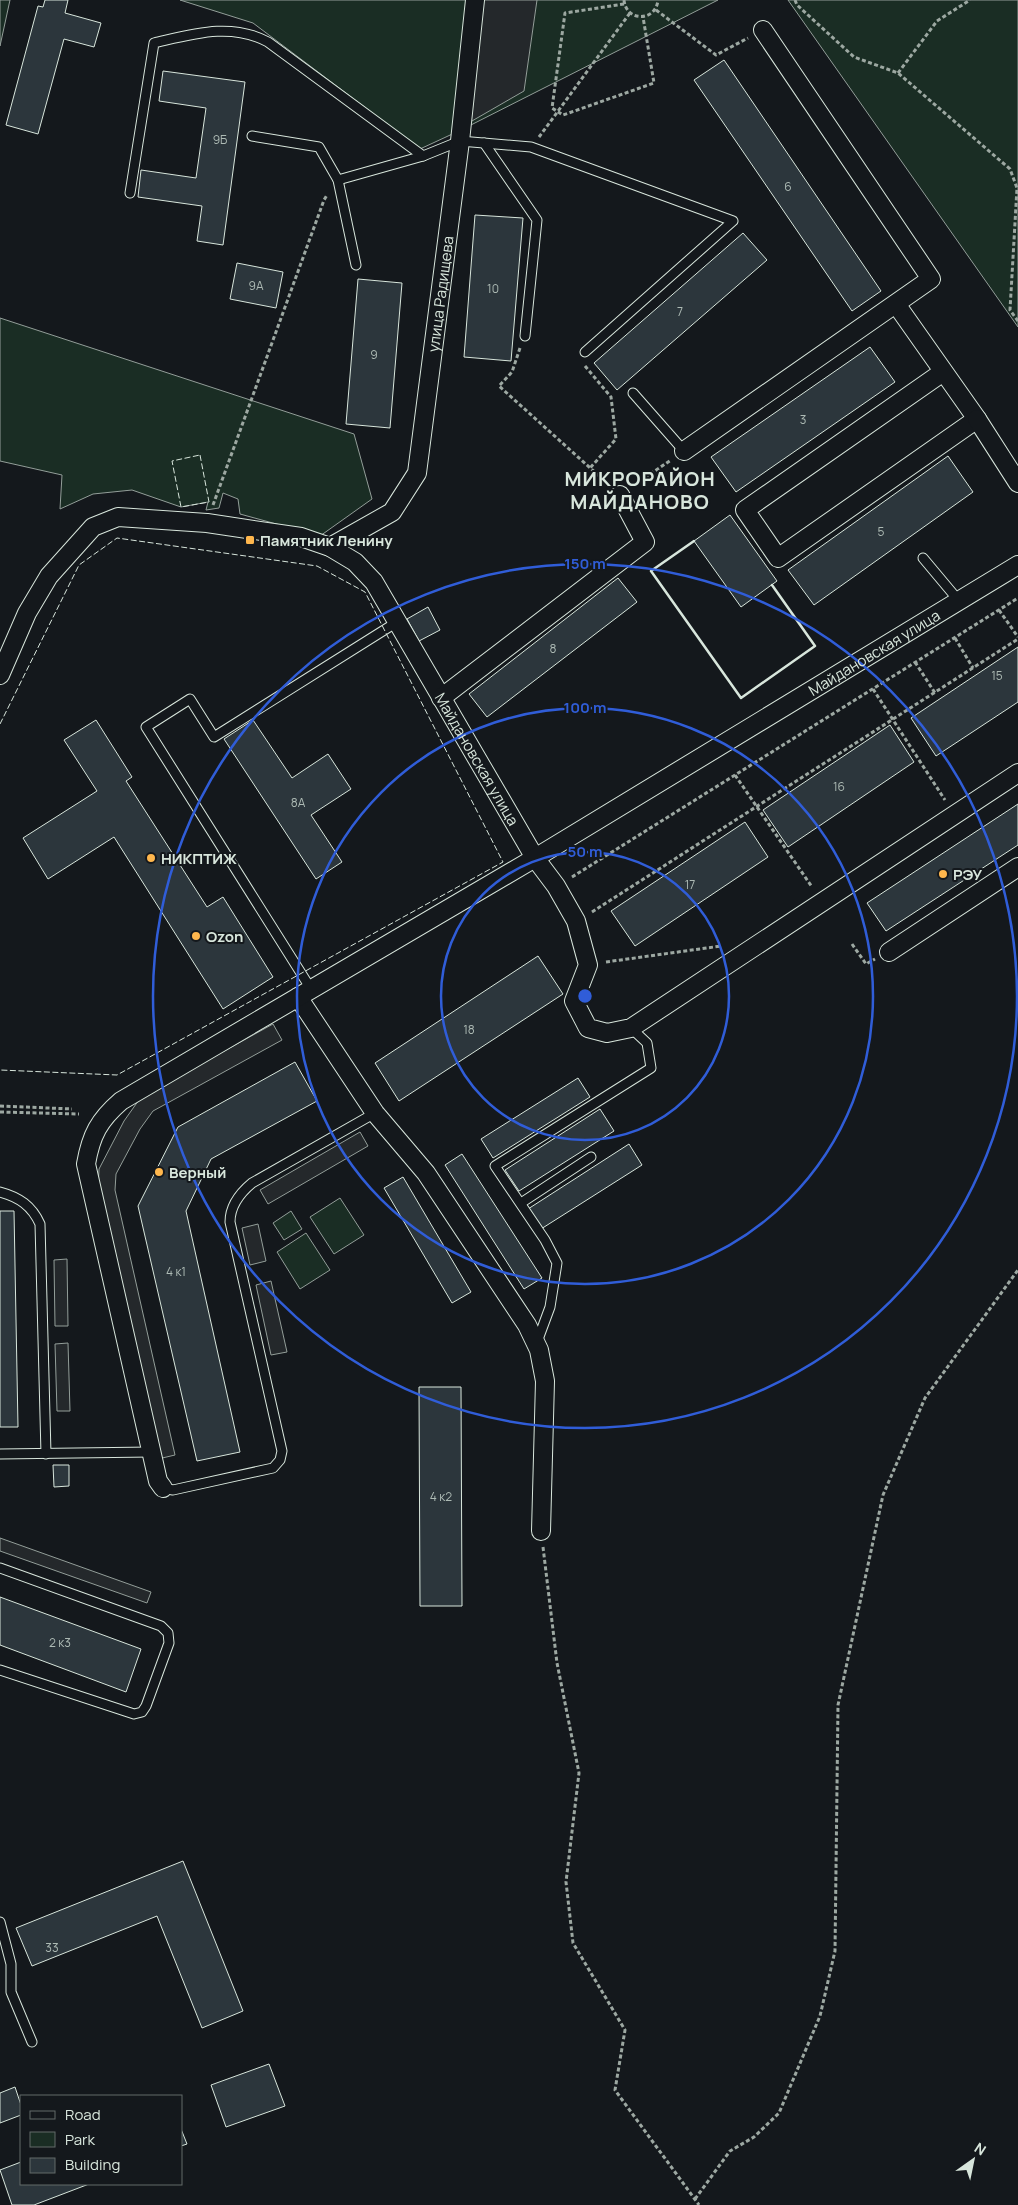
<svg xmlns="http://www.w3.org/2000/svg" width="1018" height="2205" font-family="Manrope,sans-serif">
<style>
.green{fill:#1a2d24;stroke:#939e99}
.parking{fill:#24282b;stroke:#939e99}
.building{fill:#2c363c;stroke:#d8e6dc}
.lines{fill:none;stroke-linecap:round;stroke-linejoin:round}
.lane-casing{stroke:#d8e6dc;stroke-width:11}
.street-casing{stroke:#d8e6dc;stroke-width:20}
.path{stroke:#9da8a2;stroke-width:3;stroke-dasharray:4 2.5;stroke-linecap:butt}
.lane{stroke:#14181c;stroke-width:9}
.street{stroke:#14181c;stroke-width:18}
.fence{stroke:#d8e6dc;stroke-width:1;stroke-dasharray:6 2.5;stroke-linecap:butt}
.wall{stroke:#d8e6dc;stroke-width:2.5}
.ring{fill:none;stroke:#305dd8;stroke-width:2.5}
.poi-dot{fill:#ffb74d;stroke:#14181c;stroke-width:2}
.labels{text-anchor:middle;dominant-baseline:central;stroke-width:4;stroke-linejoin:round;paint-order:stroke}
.number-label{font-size:12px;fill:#adbab4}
.street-label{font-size:15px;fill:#d8e6dc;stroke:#14181c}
.poi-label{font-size:15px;font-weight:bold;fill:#d8e6dc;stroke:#14181c;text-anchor:start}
.district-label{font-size:20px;font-weight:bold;letter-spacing:1px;fill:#d8e6dc;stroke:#14181c}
.centre{fill:#305dd8;stroke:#14181c;stroke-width:2.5}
.ring-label{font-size:15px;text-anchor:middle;font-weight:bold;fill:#305dd8;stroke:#14181c;stroke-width:4;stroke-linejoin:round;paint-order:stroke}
</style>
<rect width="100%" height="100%" fill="#14181c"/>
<!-- green -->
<g class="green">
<path d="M0,0H10L0,46Z"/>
<path d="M180,0H718L461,130L420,149L253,23Z"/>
<path d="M788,0H1018V327Z"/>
<path d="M0,318L354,434L372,499L320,536L240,514L238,499L223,493L219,508L206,510L208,502L181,507L132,490L93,494L60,509L62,475L0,461Z"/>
<path d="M340,1198L364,1235L334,1254L310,1217Z"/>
<path d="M291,1211L302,1229L284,1240L273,1223Z"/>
<path d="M306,1233L330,1270L300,1289L277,1252Z"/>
</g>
<!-- parking -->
<g class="parking">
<path d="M480,0H537L524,91L465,125Z"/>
<path d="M273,1024L282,1040L153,1111L140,1129L116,1174L115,1190L175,1455L158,1459L98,1192L99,1169L124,1121L141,1097Z"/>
<path d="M360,1132L368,1146L268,1204L260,1190Z"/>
<path d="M258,1224L266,1261L250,1265L242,1228Z"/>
<path d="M67,1259L68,1326H55L54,1260Z"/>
<path d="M271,1281L287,1352L271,1355L256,1285Z"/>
<path d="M68,1343L70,1411H57L55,1344Z"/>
<path d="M0,1538L151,1592L147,1603L0,1551Z"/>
</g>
<!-- building -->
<g class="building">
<path d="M45,0H68L65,13L101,23L94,47L64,39L38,134L6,125L38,6L43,7Z"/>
<path d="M724,60L881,291L852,311L694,80Z"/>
<path d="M163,71L245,82L223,245L197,241L202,206L138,197L141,170L196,178L206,108L159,101Z"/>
<path d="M475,215L523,218L511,361L464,357Z"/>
<path d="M743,233L767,260L617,390L594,363Z"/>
<path d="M237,263L283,272L276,308L230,299Z"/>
<path d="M358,279L402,283L390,428L346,424Z"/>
<path d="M870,347L895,382L736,492L711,457Z"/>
<path d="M948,456L973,492L814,605L788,570Z"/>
<path d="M730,515L777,581L741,607L694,541Z"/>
<path d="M618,578L637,602L487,717L469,694Z"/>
<path d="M428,607L440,630L419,641L407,619Z"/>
<path d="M1018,647V702L936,756L911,718Z"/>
<path d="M96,720L132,777L126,781L207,907L223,897L273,977L223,1009L114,837L48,879L23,838L97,791L64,740Z"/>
<path d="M253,720L292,778L328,754L351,789L311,815L342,862L316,879L224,739Z"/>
<path d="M890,725L914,762L788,847L763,810Z"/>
<path d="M1018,804V845L886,931L867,903Z"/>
<path d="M745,822L768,857L635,946L611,911Z"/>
<path d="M538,956L563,994L399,1101L375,1063Z"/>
<path d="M295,1062L317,1101L211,1159L186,1211L240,1452L197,1461L138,1206L178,1127Z"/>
<path d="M578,1078L590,1097L493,1158L481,1139Z"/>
<path d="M600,1109L614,1131L519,1191L505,1170Z"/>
<path d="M629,1144L642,1165L541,1229L528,1209Z"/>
<path d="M462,1154L542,1278L524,1289L445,1165Z"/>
<path d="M403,1177L471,1292L452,1303L384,1188Z"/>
<path d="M0,1211H14L18,1427H0Z"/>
<path d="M419,1387H461L462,1606H420Z"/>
<path d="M53,1465H69V1486L54,1487Z"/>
<path d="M0,1597L141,1649L126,1692L0,1645Z"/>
<path d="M183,1861L243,2011L202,2028L157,1916L32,1966L16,1928Z"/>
<path d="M269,2064L285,2106L226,2127L211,2085Z"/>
<path d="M15,2087L21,2105V2115L0,2123V2093Z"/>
<path d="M181,2129L187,2144L181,2146Z"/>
<path d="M21,2162V2184H89L34,2205H12L0,2170Z"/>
</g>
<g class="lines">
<!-- lane casing -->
<g class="lane-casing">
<g id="lane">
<path d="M252,136L319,147L338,180L356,265"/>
<path d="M484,143L537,220L525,336"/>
<path d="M338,180L423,156L460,141L531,147L733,221L585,352"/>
<path d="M130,193L154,43C193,34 231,22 268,42L423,156"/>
<path d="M633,393L684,451"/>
<path d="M923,558L959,601"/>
<path d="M311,989L146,727L190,699L214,737L397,622"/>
<path d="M0,1192C19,1197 32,1206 40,1224L46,1454"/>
<path d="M521,1203L591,1157"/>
<path d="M537,1342L550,1307L557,1263L545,1240L495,1166L651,1068L647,1043L631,1028"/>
<path d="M0,1454L151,1452"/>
<path d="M163,1488L173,1490L273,1468L280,1460L282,1451L230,1222C230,1205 240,1193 252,1183L375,1113"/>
<path d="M0,1568L161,1626L168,1633L169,1643L146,1706L142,1712L134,1714L0,1670"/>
<path d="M0,1922L11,1964V1992L32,2042"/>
</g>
</g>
<!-- street casing -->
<g class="street-casing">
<g id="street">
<path d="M896,304L977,419L778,558L745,510L943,372"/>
<path d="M977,419L1018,483"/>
<path d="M684,451L931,279L763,30"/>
<path id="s1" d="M330,547L392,512L417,473L460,141L475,0"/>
<path id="s2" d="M0,675L27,613L49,576L93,527L118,517L207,523L301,537L330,547L355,562L374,582L535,858L556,886L576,921L588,965L574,1001L588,1028L607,1033L631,1028L1018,773"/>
<path d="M441,698L645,542L620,495"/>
<path d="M889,952L1018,867"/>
<path d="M298,997L375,1113L426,1173L527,1325L539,1350L545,1381L541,1531"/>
<path id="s3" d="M163,1488L158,1481L86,1164C91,1135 99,1120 121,1101L535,858L1018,565"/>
</g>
</g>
<!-- path -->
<g class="path">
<path d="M624,0C626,22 656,22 658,0"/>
<path d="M795,0L797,5L854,57L898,73L1010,169L1017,188L1010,310L1018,321"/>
<path d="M624,4L565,13L552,108L563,115L654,83L643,17"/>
<path d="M656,10L716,55L748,38"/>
<path d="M898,73L937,21L970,0"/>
<path d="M539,137L630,13"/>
<path d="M520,348L512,372L499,386L608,484"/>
<path d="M585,366L611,397L616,439L590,468"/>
<path d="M634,485L671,460"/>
<path d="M213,505L324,200L327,195"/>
<path d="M999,610L1018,637"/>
<path d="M955,638L973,668"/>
<path d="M915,662L935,693"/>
<path d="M873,689L945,800"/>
<path d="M735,775L812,887"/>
<path d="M572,877L1018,598"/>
<path d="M592,912L1018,639"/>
<path d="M852,944L866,964L875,959"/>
<path d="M606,962L721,946"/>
<path d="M0,1106L72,1109"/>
<path d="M0,1112L79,1114"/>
<path d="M543,1547L557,1663L579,1773L566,1882L573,1943L625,2030L615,2090L699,2205"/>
<path d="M695,2199L730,2151L754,2137L779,2113L820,2016L835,1951L838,1705L883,1495L925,1398L1018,1270"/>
</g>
<!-- lane -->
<use href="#lane" class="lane"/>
<!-- street -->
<use href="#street" class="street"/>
<!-- fence -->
<g class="fence">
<path d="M200,455L209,502L181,507L172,461Z"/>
<path d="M0,724L79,565L117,538L317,566L365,592L503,862L117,1075L0,1070"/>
</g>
<!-- wall -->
<path class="wall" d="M694,541L651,571L741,698L815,646L772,585"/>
</g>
<!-- distance rings -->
<g class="ring">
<circle cx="585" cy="996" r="144"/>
<circle cx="585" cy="996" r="288"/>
<circle cx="585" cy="996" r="432"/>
</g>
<!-- markers -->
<g class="poi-dot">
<rect x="245" y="535" width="10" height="10" rx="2.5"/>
<circle cx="151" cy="858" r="5"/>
<circle cx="943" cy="874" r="5"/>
<circle cx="196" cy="936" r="5"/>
<circle cx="159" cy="1172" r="5"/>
</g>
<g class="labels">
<!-- number labels -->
<g class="number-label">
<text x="220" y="139">9Б</text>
<text x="788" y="186">6</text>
<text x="256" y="285">9А</text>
<text x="493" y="288">10</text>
<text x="680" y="311">7</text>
<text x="374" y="354">9</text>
<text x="803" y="419">3</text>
<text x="881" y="531">5</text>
<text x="553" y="648">8</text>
<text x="997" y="675">15</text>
<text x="839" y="786">16</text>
<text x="298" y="802">8А</text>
<text x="690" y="884">17</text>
<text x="469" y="1029">18</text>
<text x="176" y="1271">4 к1</text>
<text x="441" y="1496">4 к2</text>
<text x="60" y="1642">2 к3</text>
<text x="52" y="1947">33</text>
</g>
<!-- street labels -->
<g class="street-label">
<text stroke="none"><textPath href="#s1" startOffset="298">улица Радищева</textPath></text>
<text stroke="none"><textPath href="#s3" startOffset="1284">Майдановская улица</textPath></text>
<text stroke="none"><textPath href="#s2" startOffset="680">Майдановская улица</textPath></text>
</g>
<!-- poi labels -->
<g class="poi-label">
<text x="260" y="540">Памятник Ленину</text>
<text x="161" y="858">НИКПТИЖ</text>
<text x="953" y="874">РЭУ</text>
<text x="206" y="936">Ozon</text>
<text x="169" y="1172">Верный</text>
</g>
<!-- district labels -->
<g class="district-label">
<text x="640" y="478">МИКРОРАЙОН<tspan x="640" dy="23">МАЙДАНОВО</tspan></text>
</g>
</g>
<circle cx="585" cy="996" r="8" class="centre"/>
<g class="ring-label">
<text x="585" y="569">150 m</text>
<text x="585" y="713">100 m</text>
<text x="585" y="857">50 m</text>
</g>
<!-- legend -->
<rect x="20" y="2095" width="162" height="90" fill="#14181c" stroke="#626a69"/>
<rect x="30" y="2111" width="25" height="8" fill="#14181c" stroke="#626a69"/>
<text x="65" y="2120" font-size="15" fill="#d8e6dc">Road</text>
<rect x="30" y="2132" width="25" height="15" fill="#1a2d24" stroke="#626a69"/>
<text x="65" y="2145" font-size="15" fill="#d8e6dc">Park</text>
<rect x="30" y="2158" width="25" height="15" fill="#2c363c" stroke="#626a69"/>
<text x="65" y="2170" font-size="15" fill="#d8e6dc">Building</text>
<!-- north arrow -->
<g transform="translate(973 2160) rotate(33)" stroke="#14181c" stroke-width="4" paint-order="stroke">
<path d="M0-4L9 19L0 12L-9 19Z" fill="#d8e6dc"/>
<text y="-8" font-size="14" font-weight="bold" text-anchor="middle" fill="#d8e6dc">N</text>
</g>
</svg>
